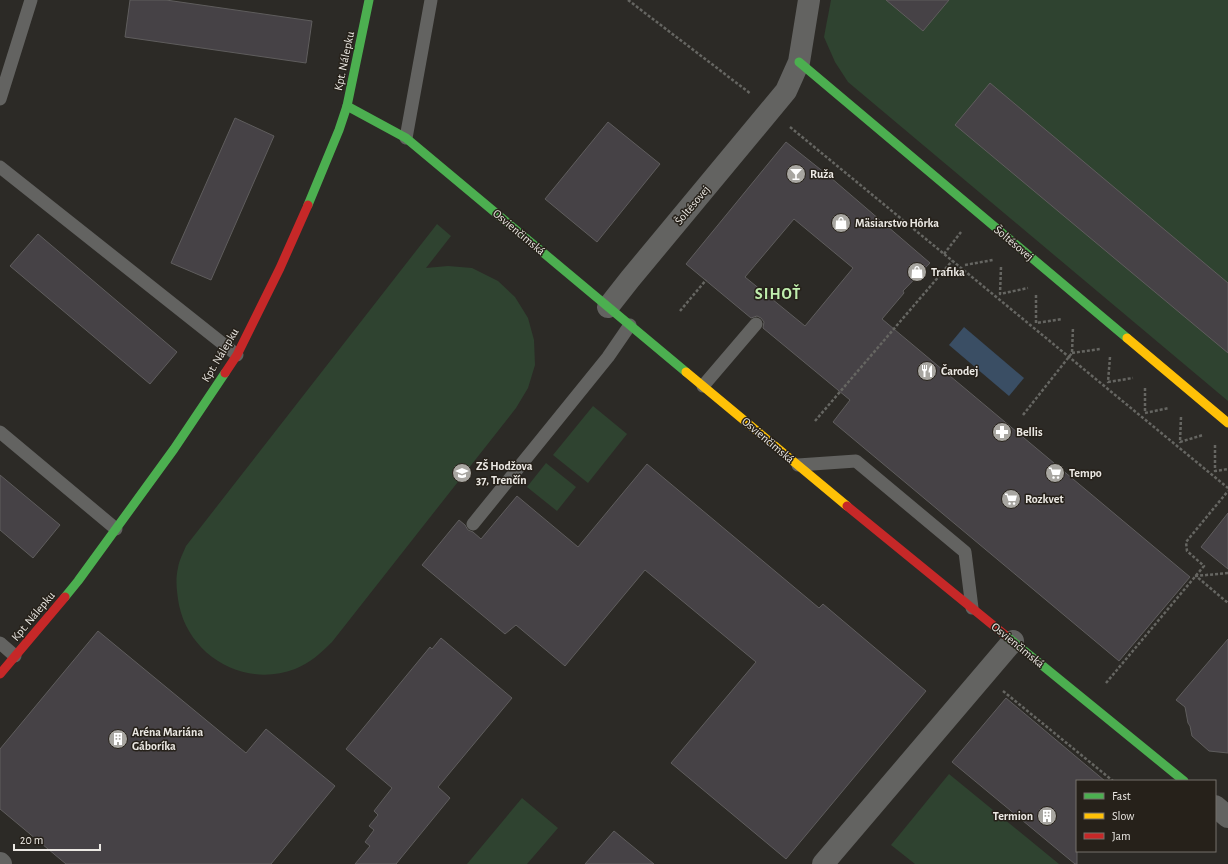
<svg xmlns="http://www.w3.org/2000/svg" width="1228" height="864" font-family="'Alegreya Sans',sans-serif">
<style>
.green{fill:#2f4330}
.water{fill:#3a4e64}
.building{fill:#464246;stroke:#5f5d5d;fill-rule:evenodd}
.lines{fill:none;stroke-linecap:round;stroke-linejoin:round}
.path{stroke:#666662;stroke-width:2.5;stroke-dasharray:3 2;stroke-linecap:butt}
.lane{stroke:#636361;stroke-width:13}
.street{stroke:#636361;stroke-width:22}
.fast{stroke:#4caf50;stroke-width:9}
.slow{stroke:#ffc107;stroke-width:9}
.jam{stroke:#c62828;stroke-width:9}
.labels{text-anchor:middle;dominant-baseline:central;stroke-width:3;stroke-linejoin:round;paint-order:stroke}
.street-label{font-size:12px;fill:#ebe8e3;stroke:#26211a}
.poi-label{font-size:12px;font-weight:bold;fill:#ebe8e3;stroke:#26211a;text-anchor:start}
.district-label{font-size:16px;font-weight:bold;letter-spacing:1px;fill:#c0efae;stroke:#26211a}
</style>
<rect width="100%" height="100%" fill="#2c2a26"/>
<!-- green -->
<g class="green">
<path d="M831,0H1228V401L848,82L835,62L824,37Z"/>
<path d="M437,224L451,236L426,268L448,266L472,268L498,281L515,297L528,318L534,340L535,365L528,388L516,408L332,642C321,653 310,663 295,669C245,688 190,657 179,605C177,593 175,580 178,568C179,561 183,553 186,546Z"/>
<path d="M593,406L627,434L588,483L553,455Z"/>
<path d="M546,463L576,487L557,511L527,487Z"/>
<path d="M949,774L1059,864H915L891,845Z"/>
<path d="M522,798L558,828L527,864H467Z"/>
</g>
<!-- water -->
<path class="water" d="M964,327L1024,378L1009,396L949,345Z"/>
<!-- building -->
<g class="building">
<path d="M130,0H166L312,21L306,63L125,37Z"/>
<path d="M886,0H949L923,31Z"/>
<path d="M990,83L1228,283V353L955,125Z"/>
<path d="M235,118L274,136L211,280L171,263Z"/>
<path d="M608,122L660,164L597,242L545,199Z"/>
<path d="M786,142L830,177L930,263L903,291L904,293L882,319L1190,577L1119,661L833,422L850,400L763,328L764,322L761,318L757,316L751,318L686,264ZM794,219L853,268L805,326L745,277Z"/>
<path d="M38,234L177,352L150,384L10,266Z"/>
<path d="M647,464L819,608L823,604L926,691L786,859L671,763L756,662L645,570L565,666L516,625L505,634L422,565L459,520L465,525L468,530L473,532L481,539L517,496L578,547Z"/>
<path d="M0,475L60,525L33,558L0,530Z"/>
<path d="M1228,513V569L1201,547Z"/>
<path d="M98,631L246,753L266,729L335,786L271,864H66L0,809V749Z"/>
<path d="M441,638L512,698L438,787L450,798L396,864H355L370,846L365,842L374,830L369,826L378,815L374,811L392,788L346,749L430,647L432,649Z"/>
<path d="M1228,639V753L1209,751L1192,736L1190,726L1188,723L1185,707L1176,700Z"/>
<path d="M1006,698L1105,781H1077V864H1075L952,762Z"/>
<path d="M614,831L654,864H585Z"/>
</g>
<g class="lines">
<!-- path -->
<g class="path">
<path d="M628,0L751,94"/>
<path d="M790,127L1228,488"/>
<path d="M944,254L961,232"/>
<path d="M965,265L993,260"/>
<path d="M1001,267L1000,294L1028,288"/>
<path d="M1036,295V323L1062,319"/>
<path d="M680,311L706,280"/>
<path d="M1072,353L1100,349"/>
<path d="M1110,357L1108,382L1133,378"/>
<path d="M1145,388V413L1169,408"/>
<path d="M1023,415L1072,353L1073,327"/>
<path d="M1181,417L1180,442L1203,435"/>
<path d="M815,421L952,261"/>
<path d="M1215,445V471L1228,469"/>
<path d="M1228,573L1196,576L1228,603"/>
<path d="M1106,683L1204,566L1187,551L1186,542L1228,491"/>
<path d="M1003,691L1113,781"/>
</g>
<!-- lane -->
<g class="lane">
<path d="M0,99L31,0"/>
<path d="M406,138L431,0"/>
<path d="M0,167L237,355"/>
<path d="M703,386L756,324"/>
<path d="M0,432L116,529"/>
<path d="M798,465L856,461L965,552L972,608"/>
<path d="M473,524L608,357L630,325"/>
<path d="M0,643L15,656"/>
</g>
<!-- street -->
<g class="street">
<path d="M608,307L630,279L786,91L799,62L809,0"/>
<path d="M1215,806L1228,817"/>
<path d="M0,863L1,864"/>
<path d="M823,864L1013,641"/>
</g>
<!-- fast -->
<g class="fast">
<path d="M799,62L1127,338"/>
<path d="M347,106L406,138L686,372"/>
<path d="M308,205L339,130L347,106L369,0"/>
<path d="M65,597L78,581L174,449L225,373"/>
<path d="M1005,635L1184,781"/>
</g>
<!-- slow -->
<g class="slow">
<path d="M1127,338L1228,423"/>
<path d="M686,372L847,506"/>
</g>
<!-- jam -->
<g class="jam">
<path d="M225,373L237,355L280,268L308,205"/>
<path d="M847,506L1005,635"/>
<path d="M0,674L65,597"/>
</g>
</g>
<!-- icons -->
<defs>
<g id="bar-disc" transform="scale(1)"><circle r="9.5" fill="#a8a6a1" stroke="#26211a"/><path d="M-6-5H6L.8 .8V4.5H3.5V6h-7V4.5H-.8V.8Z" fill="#fff"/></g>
<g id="shop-disc" transform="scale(1)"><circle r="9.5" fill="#a8a6a1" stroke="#26211a"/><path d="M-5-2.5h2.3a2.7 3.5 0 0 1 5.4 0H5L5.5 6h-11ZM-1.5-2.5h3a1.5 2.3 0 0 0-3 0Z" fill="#fff"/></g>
<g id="restaurant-disc" transform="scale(1)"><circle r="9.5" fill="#a8a6a1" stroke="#26211a"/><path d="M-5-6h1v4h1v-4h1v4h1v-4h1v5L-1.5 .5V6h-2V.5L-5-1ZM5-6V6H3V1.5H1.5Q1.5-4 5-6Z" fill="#fff"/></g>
<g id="pharmacy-disc" transform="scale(1)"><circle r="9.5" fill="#a8a6a1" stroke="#26211a"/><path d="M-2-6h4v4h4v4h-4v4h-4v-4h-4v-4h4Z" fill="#fff"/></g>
<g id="school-disc" transform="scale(1)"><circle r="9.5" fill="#a8a6a1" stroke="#26211a"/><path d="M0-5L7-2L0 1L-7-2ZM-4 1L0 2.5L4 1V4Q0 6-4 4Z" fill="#fff"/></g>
<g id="supermarket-disc" transform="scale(1)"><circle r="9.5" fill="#a8a6a1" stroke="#26211a"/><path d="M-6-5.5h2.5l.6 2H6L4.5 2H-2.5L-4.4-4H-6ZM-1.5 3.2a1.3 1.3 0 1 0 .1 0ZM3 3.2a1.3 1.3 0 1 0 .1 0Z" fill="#fff"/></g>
<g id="building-disc" transform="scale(1)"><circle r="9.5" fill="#a8a6a1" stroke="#26211a"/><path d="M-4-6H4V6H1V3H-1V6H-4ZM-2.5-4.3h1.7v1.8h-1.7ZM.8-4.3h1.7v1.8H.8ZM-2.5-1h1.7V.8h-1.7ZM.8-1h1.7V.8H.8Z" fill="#fff"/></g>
</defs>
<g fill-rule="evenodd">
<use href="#bar-disc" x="796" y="174"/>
<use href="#shop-disc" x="841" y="223"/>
<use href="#shop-disc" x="917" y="272"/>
<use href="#restaurant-disc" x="927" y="371"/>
<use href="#pharmacy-disc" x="1002" y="432"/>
<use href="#school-disc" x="462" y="473"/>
<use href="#supermarket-disc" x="1055" y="473"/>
<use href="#supermarket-disc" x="1011" y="499"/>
<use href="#building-disc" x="118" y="739"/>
<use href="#building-disc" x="1047" y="816"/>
</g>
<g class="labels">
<!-- street labels -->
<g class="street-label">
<text transform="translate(344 61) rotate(-78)">Kpt. Nálepku</text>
<text transform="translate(692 205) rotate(-50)">Šoltésovej</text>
<text transform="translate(519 232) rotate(40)">Osvienčimská</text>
<text transform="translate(1014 243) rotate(40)">Šoltésovej</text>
<text transform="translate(220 355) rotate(-59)">Kpt. Nálepku</text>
<text transform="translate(768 440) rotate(40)">Osvienčimská</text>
<text transform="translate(33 616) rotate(-50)">Kpt. Nálepku</text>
<text transform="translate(1018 645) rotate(39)">Osvienčimská</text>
</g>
<!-- poi labels -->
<g class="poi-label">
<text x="810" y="174">Ruža</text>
<text x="855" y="223">Mäsiarstvo Hôrka</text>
<text x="931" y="272">Trafika</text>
<text x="941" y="371">Čarodej</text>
<text x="1016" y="432">Bellis</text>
<text x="476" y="466">ZŠ Hodžova<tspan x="476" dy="14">37, Trenčín</tspan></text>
<text x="1069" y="473">Tempo</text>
<text x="1025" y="499">Rozkvet</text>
<text x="132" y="732">Aréna Mariána<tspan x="132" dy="14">Gáboríka</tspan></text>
<text x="1033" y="816" text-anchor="end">Termion</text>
</g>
<!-- district labels -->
<g class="district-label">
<text x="778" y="294">SIHOŤ</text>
</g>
</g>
<!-- legend -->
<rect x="1076" y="780" width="140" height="72" fill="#26211a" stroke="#75716a"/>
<rect x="1084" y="793" width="20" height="6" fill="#4caf50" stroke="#75716a"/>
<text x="1112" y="800" font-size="12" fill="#ebe8e3">Fast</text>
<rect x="1084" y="813" width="20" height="6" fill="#ffc107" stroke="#75716a"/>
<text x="1112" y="820" font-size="12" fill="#ebe8e3">Slow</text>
<rect x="1084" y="833" width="20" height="6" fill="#c62828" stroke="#75716a"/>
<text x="1112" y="840" font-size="12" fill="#ebe8e3">Jam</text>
<!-- scale -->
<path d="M14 844v6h86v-6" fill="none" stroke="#ebe8e3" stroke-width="2"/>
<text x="20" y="844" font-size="12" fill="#ebe8e3" stroke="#26211a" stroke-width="3" paint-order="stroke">20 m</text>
</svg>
